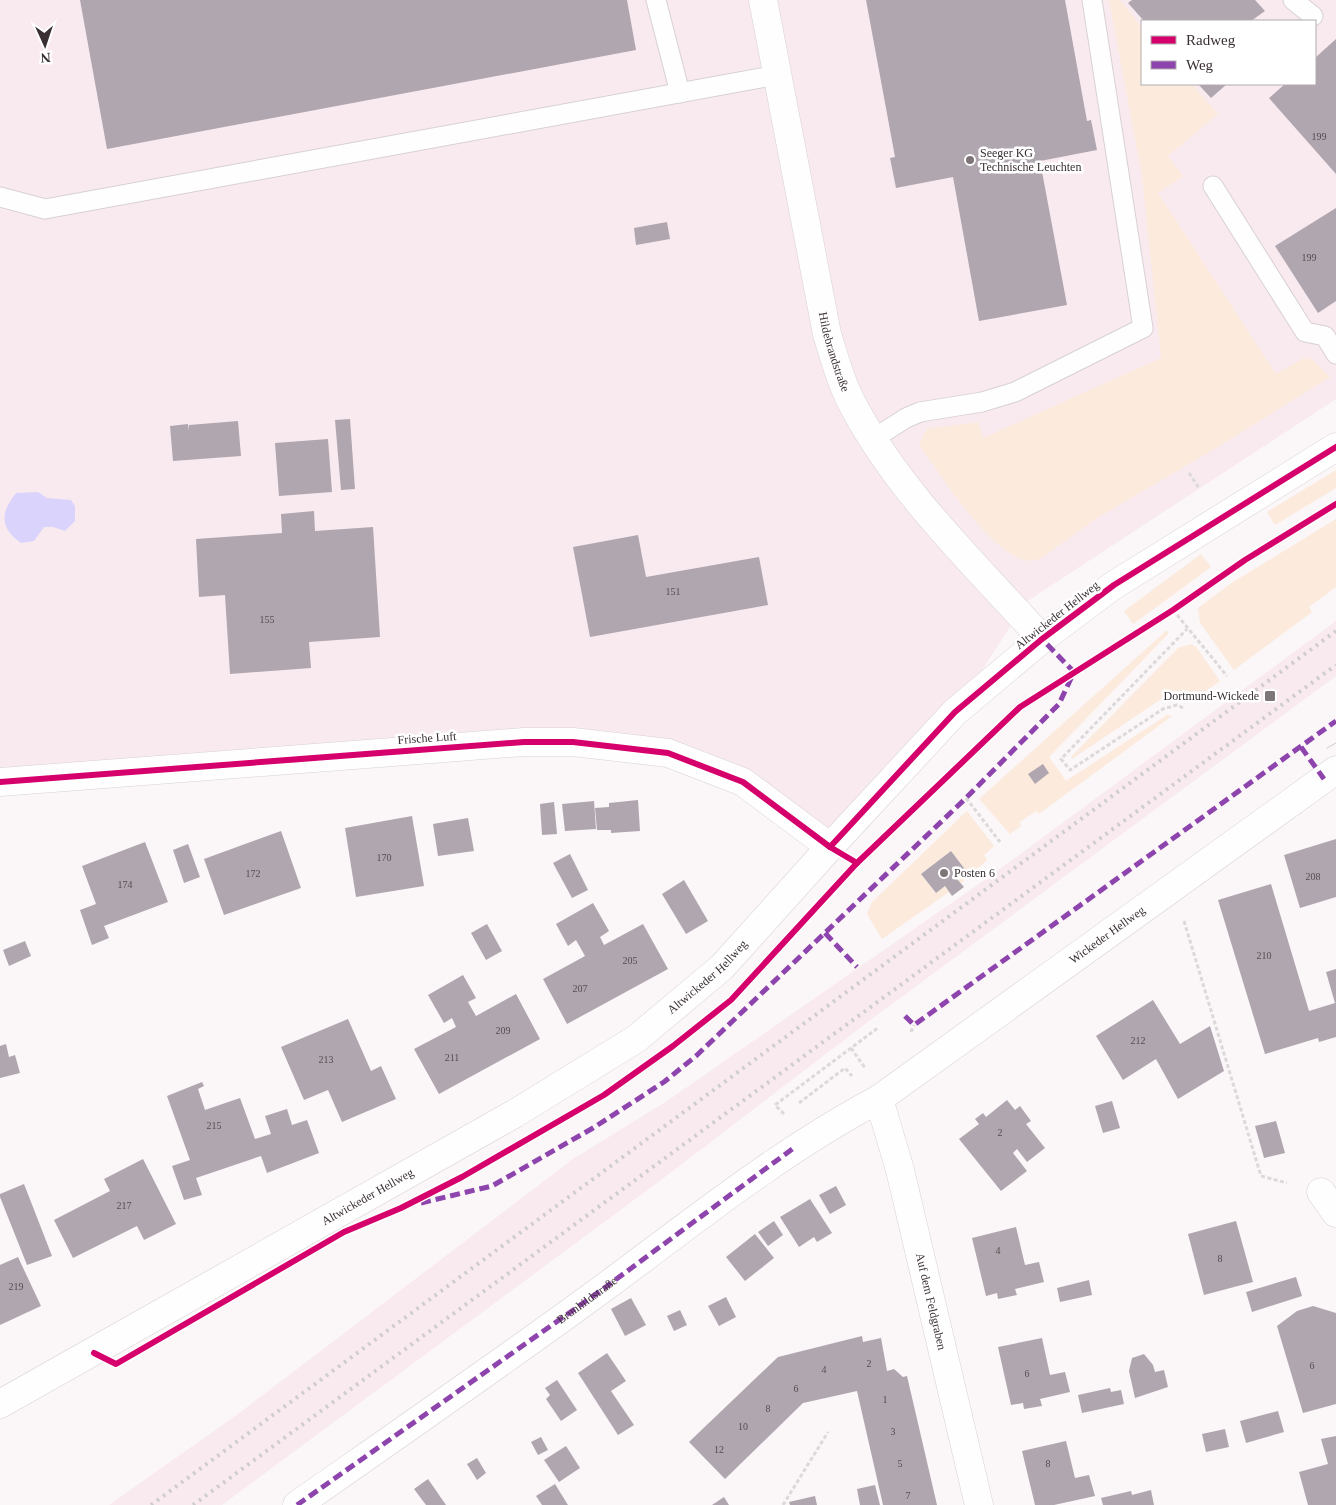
<svg xmlns="http://www.w3.org/2000/svg" width="1336" height="1505" font-family="'Times New Roman',serif">
<style>
.built{fill:#f9eaef;fill-rule:evenodd}
.green{fill:#fceadd}
.water{fill:#dad4fd}
.building{fill:#b0a6af}
.lines{fill:none;stroke-linecap:round;stroke-linejoin:round}
.service-casing{stroke:#d8d1d3;stroke-width:21}
.minor-casing{stroke:#d8d1d3;stroke-width:29}
.secondary-casing{stroke:#d8d1d3;stroke-width:29}
.path{stroke:#dbd9d9;stroke-width:3;stroke-dasharray:4 2.5;stroke-linecap:butt}
.service{stroke:#fefefe;stroke-width:19}
.minor{stroke:#fefefe;stroke-width:28}
.secondary{stroke:#fefefe;stroke-width:28}
.tram{stroke:#cfcccd;stroke-width:1}
.rail{stroke:#cfcccd;stroke-width:4;stroke-dasharray:2.5 5;stroke-linecap:butt}
.quiet{stroke:#8e44ad;stroke-width:5;stroke-dasharray:10 5;stroke-linecap:butt}
.cycleway-casing{stroke:#fff;stroke-width:9}
.cycleway{stroke:#d6006c;stroke-width:6}
.poi-dot{fill:#7d7577;stroke:#fff;stroke-width:2}
.labels{text-anchor:middle;dominant-baseline:central;stroke-width:5;stroke-linejoin:round;paint-order:stroke}
.number-label{font-size:10px;fill:#574d51}
.poi-label{font-size:12px;fill:#392f32;stroke:#fff;text-anchor:start}
.street-label{font-size:12px;fill:#392f32;stroke:#fff}
</style>
<rect width="100%" height="100%" fill="#fbf6f7"/>
<!-- built -->
<g class="built">
<path d="M0,0H1336V399L1026,602L955,712L830,847L743,782L573,742L0,782ZM1142,21H1315V84H1142Z"/>
<path d="M1336,621V676L873,1018L665,1177L222,1505H109L238,1414L573,1159L667,1101L996,872Z"/>
</g>
<!-- green -->
<g class="green">
<path d="M1109,0H1120L1142,28V84H1192L1218,114L1168,156L1183,176L1158,193L1276,374L1304,358L1312,359L1330,377L1218,447L1097,518L1040,559C1034,560 1028,562 1021,559C983,543 943,478 919,445L926,429L978,422L983,438L1161,358L1142,176Z"/>
<path d="M1336,470V488L1275,525L1267,512Z"/>
<path d="M1336,519V587L1309,607L1312,612L1234,670L1200,623L1198,608L1230,584Z"/>
<path d="M1201,554L1211,567L1133,624L1124,611Z"/>
<path d="M1166,631H1168V634L1049,757L1066,781L1167,715L1172,716L1039,814L1036,811L1020,822L1021,826L1010,834L979,799Z"/>
<path d="M1191,644L1196,647L1220,681L1197,698L1192,692L1173,691L1072,759L1071,757L1178,648Z"/>
<path d="M967,811L994,846L984,855L987,860L961,883L957,879L967,872L951,851L921,874L935,893L945,886L949,892L882,939L867,914L872,902Z"/>
</g>
<!-- water -->
<path class="water" d="M38,492L47,498L71,500L75,506V521L65,531L53,527H44L34,541L21,543C0,528 0,513 16,493Z"/>
<!-- building -->
<g class="building">
<path d="M80,0H627L636,50L107,149Z"/>
<path d="M866,0H1065L1087,121L1091,120L1097,150L1040,161L1067,305L979,321L953,177L896,188L890,158L895,157Z"/>
<path d="M1132,0H1255L1265,11L1251,21H1144L1128,3Z"/>
<path d="M1336,39V174L1269,98L1285,84H1315V58Z"/>
<path d="M1198,84H1227L1211,98Z"/>
<path d="M1336,208V301L1318,313L1275,246Z"/>
<path d="M667,222L670,239L636,245L634,228Z"/>
<path d="M350,419L355,489L341,490L335,420Z"/>
<path d="M238,421L241,456L173,461L170,426L188,424L189,431V425Z"/>
<path d="M328,439L332,492L279,496L275,443Z"/>
<path d="M314,511L315,531L373,527L380,637L309,642L311,668L230,674L225,595L199,597L196,539L282,533L281,514Z"/>
<path d="M638,535L646,577L759,557L768,605L590,637L573,547Z"/>
<path d="M1043,764L1049,773L1035,784L1028,774Z"/>
<path d="M638,800L640,831L611,833V830H597L595,808L609,807V803Z"/>
<path d="M594,801L596,829L565,831L562,804Z"/>
<path d="M554,802L557,834L542,835L540,804Z"/>
<path d="M412,816L424,886L356,897L345,828Z"/>
<path d="M468,818L474,851L438,856L433,824Z"/>
<path d="M281,831L301,888L224,915L204,859Z"/>
<path d="M1336,839V897L1300,908L1284,855Z"/>
<path d="M145,842L168,902L104,926L109,938L92,945L80,910L96,904L82,866Z"/>
<path d="M188,844L200,877L184,883L173,850Z"/>
<path d="M951,851L967,872L957,879L964,887L952,896L945,886L936,893L921,874Z"/>
<path d="M570,854L588,890L572,898L553,863Z"/>
<path d="M684,880L708,921L686,934L662,894Z"/>
<path d="M1271,884L1309,1011L1335,1003L1326,972L1336,969V1037L1319,1042L1318,1038L1265,1054L1218,900Z"/>
<path d="M593,903L609,931L600,937L604,945L643,924L668,969L567,1024L543,979L585,956L576,940L568,946L556,924Z"/>
<path d="M487,924L502,951L486,960L471,933Z"/>
<path d="M25,941L31,956L9,966L3,950Z"/>
<path d="M463,975L476,998L468,1002L476,1016L516,994L540,1039L439,1094L414,1049L456,1027L452,1018L444,1023L428,995Z"/>
<path d="M1153,1000L1180,1044L1210,1026L1224,1071L1178,1099L1156,1059L1123,1080L1096,1036Z"/>
<path d="M348,1019L371,1071L381,1066L396,1099L342,1122L328,1090L304,1100L281,1047Z"/>
<path d="M6,1044L9,1057L15,1055L20,1073L0,1078V1046Z"/>
<path d="M202,1082L204,1086L198,1089L205,1110L240,1098L255,1139L271,1134L265,1116L287,1109L292,1125L307,1120L319,1153L267,1173L261,1156L196,1178L202,1195L184,1200L172,1166L190,1160L167,1096Z"/>
<path d="M1007,1100L1015,1110L1020,1106L1031,1121L1026,1124L1045,1148L1027,1162L1017,1149L1013,1153L1027,1171L1001,1191L959,1139L979,1124L975,1119L983,1113L986,1117Z"/>
<path d="M1112,1101L1120,1128L1103,1133L1095,1106Z"/>
<path d="M1276,1121L1285,1153L1264,1158L1255,1126Z"/>
<path d="M143,1159L176,1224L144,1240L137,1226L73,1258L54,1220L110,1191L104,1179Z"/>
<path d="M24,1184L52,1256L27,1265L0,1197V1194Z"/>
<path d="M836,1186L846,1205L830,1214L819,1195Z"/>
<path d="M810,1199L832,1233L817,1242L814,1237L799,1247L780,1217Z"/>
<path d="M774,1221L783,1235L768,1246L758,1232Z"/>
<path d="M1236,1221L1253,1282L1204,1295L1188,1234Z"/>
<path d="M1016,1227L1025,1265L1039,1262L1044,1282L1015,1289L1017,1295L998,1299L997,1293L986,1296L972,1238Z"/>
<path d="M755,1234L774,1258L745,1281L726,1257Z"/>
<path d="M18,1257L41,1306L0,1325V1265Z"/>
<path d="M1296,1277L1302,1296L1252,1312L1246,1292Z"/>
<path d="M1089,1280L1092,1295L1060,1302L1057,1288Z"/>
<path d="M726,1297L736,1317L719,1326L708,1306Z"/>
<path d="M631,1298L646,1325L625,1336L611,1309Z"/>
<path d="M1313,1306L1336,1313V1404L1303,1413L1277,1326L1297,1311Z"/>
<path d="M680,1310L687,1325L674,1331L667,1316Z"/>
<path d="M862,1336L863,1342L881,1338L887,1371L894,1369L903,1377L907,1376L937,1505H883L857,1391L803,1403L725,1479L689,1442L778,1357Z"/>
<path d="M1042,1338L1050,1375L1065,1372L1070,1392L1040,1399L1042,1406L1024,1409L1023,1403L1011,1405L998,1347Z"/>
<path d="M607,1353L626,1381L611,1391L634,1425L618,1435L578,1373Z"/>
<path d="M1144,1354L1153,1365L1155,1372L1164,1370L1168,1387L1135,1398L1129,1371L1132,1358Z"/>
<path d="M557,1380L577,1410L561,1421L546,1399L550,1395L545,1388Z"/>
<path d="M1110,1388L1111,1392L1121,1390L1124,1404L1082,1413L1078,1395Z"/>
<path d="M1278,1411L1284,1432L1246,1443L1240,1421Z"/>
<path d="M1225,1429L1229,1447L1206,1452L1202,1434Z"/>
<path d="M1336,1436V1505H1308L1299,1472L1328,1464L1321,1439Z"/>
<path d="M541,1437L548,1450L538,1455L531,1442Z"/>
<path d="M1066,1441L1075,1478L1089,1475L1095,1496L1054,1505H1035L1022,1451Z"/>
<path d="M566,1446L580,1468L559,1482L544,1460Z"/>
<path d="M477,1458L486,1473L477,1480L467,1464Z"/>
<path d="M428,1479L446,1505H426L414,1489Z"/>
<path d="M555,1484L568,1505H542L536,1496Z"/>
<path d="M875,1485L880,1505H860L857,1489Z"/>
<path d="M1151,1490L1154,1505H1103L1101,1498L1131,1491L1132,1495Z"/>
<path d="M815,1496L817,1505H790L789,1502Z"/>
<path d="M724,1497L729,1505H712Z"/>
</g>
<g class="lines">
<!-- service casing -->
<g class="service-casing">
<g id="service">
<path d="M656,0L680,93"/>
<path d="M1293,0L1313,16"/>
<path d="M1213,186L1305,332L1325,336L1336,354"/>
<path d="M0,197L45,209L777,75"/>
<path d="M873,439L906,418L920,412L982,402L1015,392L1143,328L1092,0"/>
</g>
</g>
<!-- minor casing -->
<g class="minor-casing">
<g id="minor">
<path id="s1" d="M763,0L827,334C835,360 842,386 855,409C902,496 977,566 1042,639"/>
<path d="M0,782L524,742H573L668,753L743,782L830,847"/>
<path id="s2" d="M879,1099L900,1170L979,1505"/>
<path d="M1321,1192L1336,1213"/>
<path id="s3" d="M297,1505C400,1433 504,1361 605,1287C694,1221 781,1151 879,1099L1336,770"/>
</g>
</g>
<!-- secondary casing -->
<g class="secondary-casing">
<g id="secondary">
<path id="s4" d="M0,1404L514,1114L636,1039L722,967L830,847L955,712L1042,639L1114,585L1336,447"/>
</g>
</g>
<!-- path -->
<g class="path">
<path d="M1189,473L1199,488"/>
<path d="M1173,610L1227,676"/>
<path d="M1183,708L1177,705L1163,709L1070,770L1061,759L1187,629"/>
<path d="M966,798L1000,842"/>
<path d="M1184,921L1261,1176L1287,1183"/>
<path d="M911,1032L914,1025"/>
<path d="M851,1048L865,1068"/>
<path d="M799,1103L845,1068L852,1076"/>
<path d="M784,1114L775,1105L879,1027"/>
<path d="M783,1505L828,1432"/>
</g>
<!-- service -->
<use href="#service" class="service"/>
<!-- minor -->
<use href="#minor" class="minor"/>
<!-- secondary -->
<use href="#secondary" class="secondary"/>
<!-- tram -->
<path class="tram" d="M1327,748L1336,743"/>
<!-- rail -->
<g class="rail">
<path d="M151,1505L1336,631"/>
<path d="M193,1505L1336,665"/>
</g>
<!-- quiet -->
<g class="quiet">
<path d="M1301,747L1324,779"/>
<path d="M825,933L857,967"/>
<path d="M905,1016L914,1025L1336,721"/>
<path d="M421,1203L492,1186L593,1128L664,1082L696,1056L966,798L1059,704L1074,672L1042,639"/>
<path d="M297,1505L603,1289L795,1147"/>
</g>
<!-- cycleway casing -->
<g class="cycleway-casing">
<g id="cycleway">
<path d="M0,782L524,742H573L668,753L743,782L830,847L857,863"/>
<path d="M830,847L955,712L1042,639L1114,585L1336,447"/>
<path d="M94,1353L116,1364L344,1232L401,1208L462,1177L604,1095L673,1046L731,1000L857,863L1020,707L1173,610L1245,560L1336,504"/>
</g>
</g>
<!-- cycleway -->
<use href="#cycleway" class="cycleway"/>
</g>
<!-- markers -->
<g class="poi-dot">
<circle cx="970" cy="160" r="5"/>
<rect x="1264" y="690" width="12" height="12" rx="2.5"/>
<circle cx="944" cy="873" r="5"/>
</g>
<g class="labels">
<!-- number labels -->
<g class="number-label">
<text x="1319" y="136">199</text>
<text x="1309" y="257">199</text>
<text x="673" y="591">151</text>
<text x="267" y="619">155</text>
<text x="384" y="857">170</text>
<text x="253" y="873">172</text>
<text x="1313" y="876">208</text>
<text x="125" y="884">174</text>
<text x="1264" y="955">210</text>
<text x="630" y="960">205</text>
<text x="580" y="988">207</text>
<text x="503" y="1030">209</text>
<text x="1138" y="1040">212</text>
<text x="452" y="1057">211</text>
<text x="326" y="1059">213</text>
<text x="214" y="1125">215</text>
<text x="1000" y="1132">2</text>
<text x="124" y="1205">217</text>
<text x="998" y="1250">4</text>
<text x="1220" y="1258">8</text>
<text x="16" y="1286">219</text>
<text x="869" y="1363">2</text>
<text x="1312" y="1365">6</text>
<text x="824" y="1369">4</text>
<text x="1027" y="1373">6</text>
<text x="796" y="1388">6</text>
<text x="885" y="1399">1</text>
<text x="768" y="1408">8</text>
<text x="743" y="1426">10</text>
<text x="893" y="1431">3</text>
<text x="719" y="1449">12</text>
<text x="900" y="1463">5</text>
<text x="1048" y="1463">8</text>
<text x="908" y="1495">7</text>
</g>
<!-- poi labels -->
<g class="poi-label">
<text x="980" y="153">Seeger KG<tspan x="980" dy="14">Technische Leuchten</tspan></text>
<text x="1259" y="696" text-anchor="end">Dortmund-Wickede</text>
<text x="954" y="873">Posten 6</text>
</g>
<!-- street labels -->
<g class="street-label">
<text stroke="none"><textPath href="#s1" startOffset="359">Hildebrandstraße</textPath></text>
<text transform="translate(1057 615) rotate(-38)">Altwickeder Hellweg</text>
<text transform="translate(427 738) rotate(-4)">Frische Luft</text>
<text stroke="none"><textPath href="#s3" startOffset="991">Wickeder Hellweg</textPath></text>
<text stroke="none"><textPath href="#s4" startOffset="828">Altwickeder Hellweg</textPath></text>
<text stroke="none"><textPath href="#s4" startOffset="422">Altwickeder Hellweg</textPath></text>
<text stroke="none"><textPath href="#s3" startOffset="355">Brunhildstraße</textPath></text>
<text stroke="none"><textPath href="#s2" startOffset="209">Auf dem Feldgraben</textPath></text>
</g>
</g>
<!-- legend -->
<rect x="1141" y="20" width="175" height="65" fill="#ffffff" stroke="#b0acad"/>
<rect x="1151" y="36" width="25" height="8" fill="#d6006c" stroke="#b0acad"/>
<text x="1186" y="45" font-size="15" fill="#392f32">Radweg</text>
<rect x="1151" y="61" width="25" height="8" fill="#8e44ad" stroke="#b0acad"/>
<text x="1186" y="70" font-size="15" fill="#392f32">Weg</text>
<!-- north arrow -->
<g transform="translate(45 45) rotate(177)" stroke="#ffffff" stroke-width="4" paint-order="stroke">
<path d="M0-4L9 19L0 12L-9 19Z" fill="#392f32"/>
<text y="-8" font-size="14" font-weight="bold" text-anchor="middle" fill="#392f32">N</text>
</g>
</svg>
